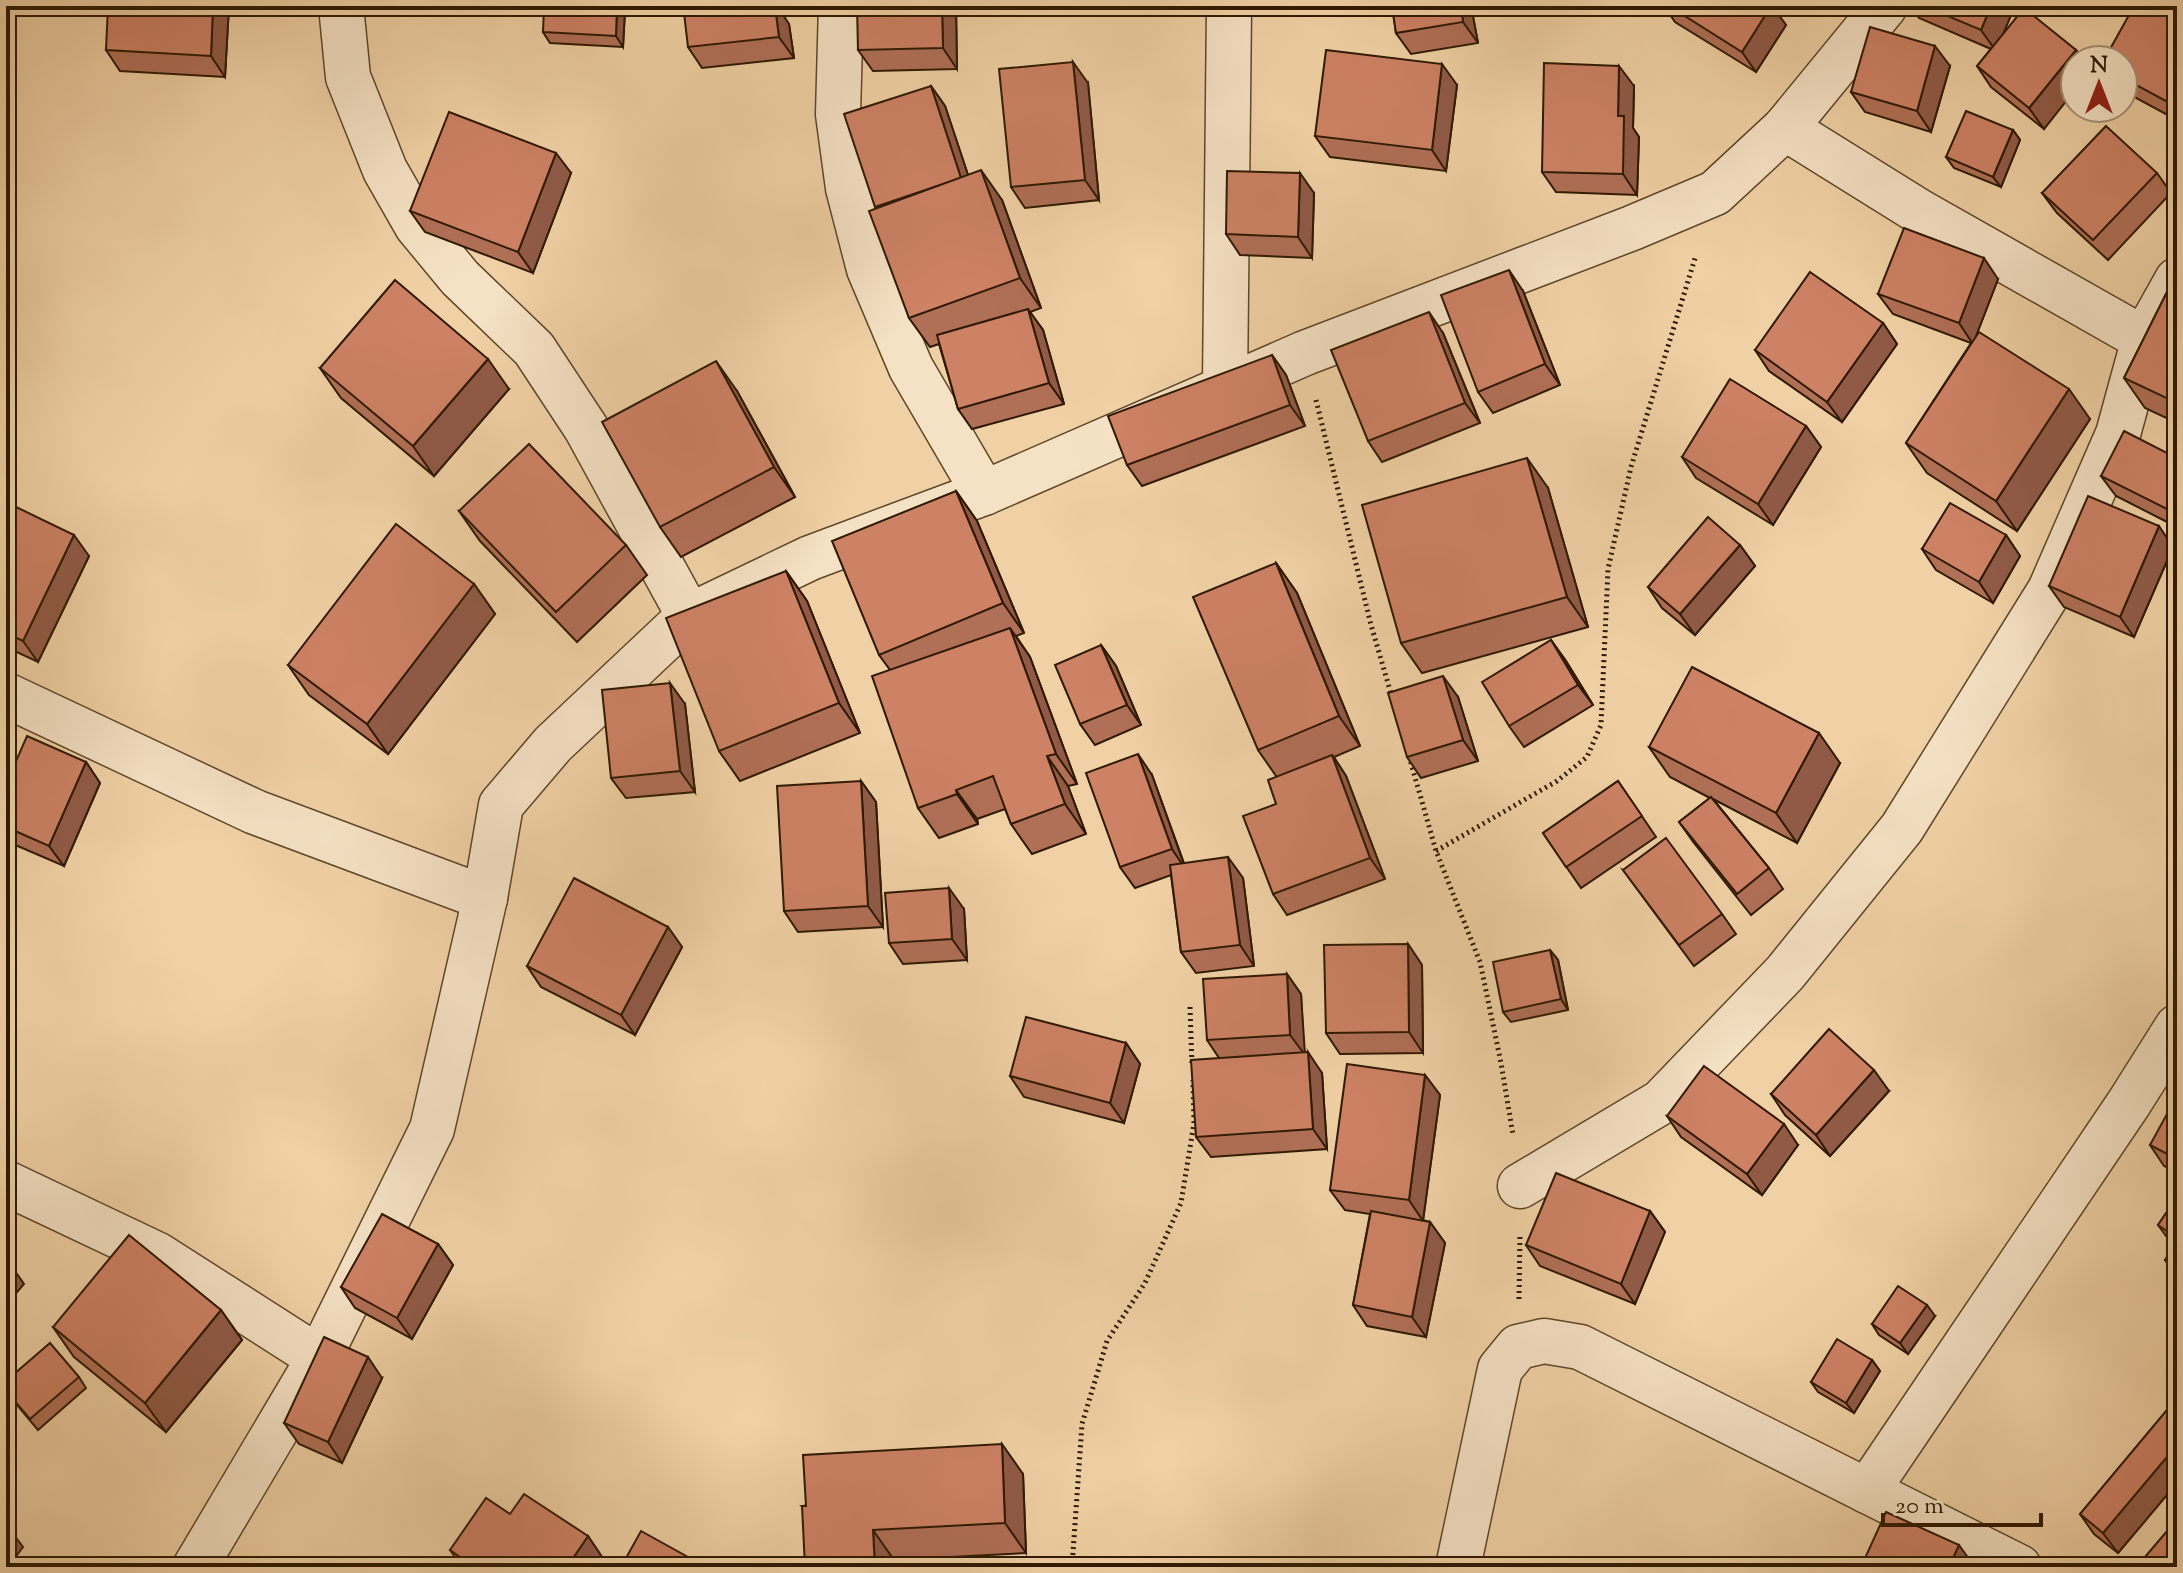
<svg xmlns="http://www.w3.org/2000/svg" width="2183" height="1573" font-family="'Sorts Mill Goudy',serif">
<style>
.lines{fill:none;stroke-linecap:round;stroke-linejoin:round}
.minor-casing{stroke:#5e4729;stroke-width:47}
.path{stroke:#2e1900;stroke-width:5;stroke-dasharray:2 4;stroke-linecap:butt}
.minor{stroke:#f5e1c4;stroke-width:44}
.wall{fill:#b06f57;stroke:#2e1900;stroke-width:2}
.shaded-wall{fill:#905a47;stroke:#2e1900;stroke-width:2}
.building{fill:#cd8165;stroke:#2e1900;stroke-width:2}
</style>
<rect width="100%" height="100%" fill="#f0d1a5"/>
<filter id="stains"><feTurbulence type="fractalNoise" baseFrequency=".0025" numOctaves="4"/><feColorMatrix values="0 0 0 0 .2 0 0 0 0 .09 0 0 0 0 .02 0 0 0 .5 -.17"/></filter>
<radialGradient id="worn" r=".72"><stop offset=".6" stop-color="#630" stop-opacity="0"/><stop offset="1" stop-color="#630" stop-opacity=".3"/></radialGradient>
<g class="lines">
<!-- minor casing -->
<g class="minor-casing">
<g id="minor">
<path d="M341,6L348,77L385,170L417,226L460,278L534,349L586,428L689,616"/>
<path d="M841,6L838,114L848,188L869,269L911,368L984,493"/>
<path d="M1785,128L1920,212L2144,339"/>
<path d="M1225,386L1229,6"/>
<path d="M6,695L255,812L485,898"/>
<path d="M6,1183L158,1255L319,1358"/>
<path d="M1520,1186L1661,1102L1785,973L1902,828L2050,590L2118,434L2144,339L2177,280"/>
<path d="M1867,1491L2129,1103L2177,1027"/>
<path d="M195,1567L319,1358L432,1129L485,898L501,805L553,744L689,616L810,558L984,493L1305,353L1632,228L1715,193L1785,128L1885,6"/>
<path d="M1458,1567L1500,1369L1518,1347L1544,1341L1580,1347L2019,1567"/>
</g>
</g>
<!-- path -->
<g class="path">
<path d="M1316,400L1371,625L1392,697"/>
<path d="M1409,756L1436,851L1480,962L1501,1063L1513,1135"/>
<path d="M1436,851L1557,781L1587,757L1601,725L1608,569L1631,467L1696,255"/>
<path d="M1190,1007L1192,1066"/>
<path d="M1519,1299L1520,1233"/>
<path d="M1072,1567L1082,1424L1107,1341L1145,1283L1181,1203L1194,1123L1193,1080"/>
</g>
<!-- minor -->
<use href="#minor" class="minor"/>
</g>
<!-- wall -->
<g class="wall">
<path d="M229,6L225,77L120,71L106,50Z"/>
<path d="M284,6H334L333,11Z"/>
<path d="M748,6H777L789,24L794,58L702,68L688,47Z"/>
<path d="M956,6L957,69L873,71L858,50Z"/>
<path d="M1307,6H1319L1310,11Z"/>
<path d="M1392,6H1471L1478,43L1411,54L1396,33Z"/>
<path d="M1664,6H1772L1786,25L1756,72L1675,22Z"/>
<path d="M1910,6H2015L2002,34L2076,50L2083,60H2075L2044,129L1991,87L1977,66L1991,49L1919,18Z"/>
<path d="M2177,6V120L2123,91V60Z"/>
<path d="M625,10L623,47L550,43L543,32Z"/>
<path d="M1950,66L1931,132L1865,112L1851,92Z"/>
<path d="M1088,83L1099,200L1025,208L1011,187Z"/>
<path d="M1457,85L1446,171L1330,157L1315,136Z"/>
<path d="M931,86L945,106L968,175L1002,200L1041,308L1030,312L1043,330L1064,404L972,429L958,409L939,344L930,347L909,318L875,207Z"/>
<path d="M1634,86L1633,128L1639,137L1637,195L1556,192L1542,172Z"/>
<path d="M2013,130L2020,140L2001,187L1954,168L1946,157Z"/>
<path d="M571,173L533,273L425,232L410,211Z"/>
<path d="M2157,173L2171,193L2108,260L2057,213L2042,193Z"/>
<path d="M1314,193L1312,258L1240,255L1226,234Z"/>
<path d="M2177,272V423L2145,408L2124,378Z"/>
<path d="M1998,279L1976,336L2090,419L2017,531L1927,473L1906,443L1971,343L1893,314L1878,294Z"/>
<path d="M1523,291L1560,385L1493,413L1478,392Z"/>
<path d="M1883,323L1897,344L1842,422L1769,371L1755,350Z"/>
<path d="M1443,333L1480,423L1382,462L1368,441Z"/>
<path d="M1272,355L1286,375L1305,426L1142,486L1127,465Z"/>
<path d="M320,368L509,389L434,476L341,398Z"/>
<path d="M737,391L795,497L681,557L660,527Z"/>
<path d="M1806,426L1821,447L1773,525L1696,478L1682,457Z"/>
<path d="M2177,458V527L2116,496L2101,476Z"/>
<path d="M1548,488L1588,627L1422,673L1401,643Z"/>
<path d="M956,491L977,521L1024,633L1016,636L1030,657L1077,784L1068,786L1086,834L1032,854L1011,824L1005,809L977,819L978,824L939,838L918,808L890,670L879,655Z"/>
<path d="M459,511L626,545L647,575L577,642L480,541Z"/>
<path d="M6,523L89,556L38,662L6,647Z"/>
<path d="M2006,535L2020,556L1993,603L1936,570L1922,549Z"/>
<path d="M1740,545L1755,566L1695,635L1662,608L1648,587Z"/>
<path d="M2173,547L2134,637L2064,607L2049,586Z"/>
<path d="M1276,563L1297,593L1360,746L1334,757L1346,776L1385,879L1287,915L1273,894L1276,804V776L1258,750Z"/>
<path d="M786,571L807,601L860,733L740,781L719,751Z"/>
<path d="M474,584L495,614L388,754L309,695L288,665Z"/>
<path d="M1551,640L1566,661L1593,705L1524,747L1509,726Z"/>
<path d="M1101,645L1116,666L1141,725L1095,745L1080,724Z"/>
<path d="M1458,697L1478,761L1421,778L1407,757Z"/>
<path d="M685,704L695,792L626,798L611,778Z"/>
<path d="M1649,747L1840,763L1797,843L1713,799L1769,868L1783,889L1751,915L1694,843L1679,822L1710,798L1670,777Z"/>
<path d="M86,762L100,783L64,866L6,841V784Z"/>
<path d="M1152,775L1184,863L1243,878L1254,966L1196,973L1181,952L1171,875L1135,888L1120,867Z"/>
<path d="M861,781L876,802L883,927L798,932L784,911Z"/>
<path d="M1618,781L1656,837L1581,888L1543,833Z"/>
<path d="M1623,870L1722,914L1736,934L1694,966Z"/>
<path d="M964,909L967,960L903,964L889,943Z"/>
<path d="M668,927L682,947L635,1035L541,987L527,966Z"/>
<path d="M1408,944L1422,965L1423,1053L1340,1054L1326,1033Z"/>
<path d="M1550,950L1558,960L1568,1010L1511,1022L1503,1012Z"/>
<path d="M1287,974L1301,994L1304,1052L1322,1073L1327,1149L1211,1157L1196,1137L1219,1058L1207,1040Z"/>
<path d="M1126,1043L1140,1064L1124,1123L1024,1097L1010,1076Z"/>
<path d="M1425,1075L1440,1095L1423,1220L1430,1222L1445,1243L1426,1337L1367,1326L1353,1305L1370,1214L1345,1210L1330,1190Z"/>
<path d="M1889,1091L1830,1156L1785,1115L1771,1094Z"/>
<path d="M2177,1105V1172L2164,1166L2150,1145Z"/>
<path d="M1667,1116L1798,1145L1762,1195L1681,1137Z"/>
<path d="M2177,1197V1278L2165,1260L2174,1247L2158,1225Z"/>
<path d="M1650,1211L1665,1232L1635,1304L1540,1266L1526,1245Z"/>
<path d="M438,1244L453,1265L412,1339L355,1308L341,1287Z"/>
<path d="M221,1310L242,1340L166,1432L74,1357L53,1327Z"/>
<path d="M1935,1316L1908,1354L1879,1335L1872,1324Z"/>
<path d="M1872,1360L1880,1371L1854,1413L1818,1392L1811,1382Z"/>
<path d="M79,1377L86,1388L38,1430L6,1392V1381Z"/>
<path d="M382,1378L342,1463L299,1444L284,1423Z"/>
<path d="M2177,1398V1483L2118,1553L2094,1534L2080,1514Z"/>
<path d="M1023,1474L1026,1553L894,1560L802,1506Z"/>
<path d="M510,1514L588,1536L602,1557L595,1567H462L450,1550Z"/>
</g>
<!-- shaded-wall -->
<g class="shaded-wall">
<path d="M213,6H229L225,77L211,56Z"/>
<path d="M617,6H622L625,10L623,47L616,36Z"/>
<path d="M775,6H777L789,24L794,58L779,37Z"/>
<path d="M942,6H956L957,69L943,48Z"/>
<path d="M1461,6H1471L1478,43L1463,22Z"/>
<path d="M1771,6H1772L1786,25L1756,72L1742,52Z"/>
<path d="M1991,6H2015L1996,51L1981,30Z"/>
<path d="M1935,46L1950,66L1931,132L1917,111Z"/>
<path d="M2076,50L2083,60H2075V90L2044,129L2029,108Z"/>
<path d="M1073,62L1088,83L1099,200L1085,180Z"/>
<path d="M1442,64L1457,85L1446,171L1432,150Z"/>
<path d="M1619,66L1634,86L1633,128L1639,137L1637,195L1623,174L1618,116Z"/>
<path d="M931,86L945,106L976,199L961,178Z"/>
<path d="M2013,130L2020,140L2001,187L1993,177Z"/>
<path d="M556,153L571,173L533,273L518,252Z"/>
<path d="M981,170L1002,200L1041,308L1020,278Z"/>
<path d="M1300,173L1314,193L1312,258L1298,237Z"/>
<path d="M1984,258L1998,279L1973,344L1959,323Z"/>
<path d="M1509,270L1523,291L1560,385L1545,364Z"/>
<path d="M1028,309L1043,330L1064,404L1049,383Z"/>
<path d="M1429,312L1443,333L1480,423L1465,403Z"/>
<path d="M1883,323L1897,344L1842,422L1827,402Z"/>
<path d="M1272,355L1286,375L1305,426L1290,405Z"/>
<path d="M488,359L509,389L434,476L413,446Z"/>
<path d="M716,361L737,391L795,497L774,467Z"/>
<path d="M2069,389L2090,419L2017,531L1996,501Z"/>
<path d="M1806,426L1821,447L1773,525L1758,504Z"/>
<path d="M1527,458L1548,488L1588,627L1567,597Z"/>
<path d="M956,491L977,521L1024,633L1003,603Z"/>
<path d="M2159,526L2173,547L2134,637L2120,617Z"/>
<path d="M74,535L89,556L38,662L23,641Z"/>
<path d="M2006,535L2020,556L1993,603L1979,582Z"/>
<path d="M1740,545L1755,566L1695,635L1680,614Z"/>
<path d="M1276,563L1297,593L1360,746L1339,716Z"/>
<path d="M786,571L807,601L860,733L839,703Z"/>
<path d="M474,584L495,614L388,754L367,724Z"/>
<path d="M1010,628L1030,657L1077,784L1056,754Z"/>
<path d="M1551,640L1566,661L1593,705L1578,685Z"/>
<path d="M1101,645L1116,666L1141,725L1127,705Z"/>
<path d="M1443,676L1458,697L1478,761L1463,740Z"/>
<path d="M670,683L685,704L695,792L680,771Z"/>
<path d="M1819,733L1840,763L1797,843L1776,813Z"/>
<path d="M1138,754L1152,775L1186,870L1172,849Z"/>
<path d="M1332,755L1346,776L1385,879L1370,858Z"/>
<path d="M1047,756L1068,786L1086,834L1065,804Z"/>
<path d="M86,762L100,783L64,866L49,846Z"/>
<path d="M861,781L876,802L883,927L868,906Z"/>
<path d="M956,790L977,819L978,824L957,794Z"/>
<path d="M1228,857L1243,878L1254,966L1240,945Z"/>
<path d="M949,888L964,909L967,960L952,939Z"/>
<path d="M668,927L682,947L635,1035L621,1015Z"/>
<path d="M1408,944L1422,965L1423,1053L1409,1032Z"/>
<path d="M1550,950L1558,960L1568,1010L1561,999Z"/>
<path d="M1287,974L1301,994L1305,1055L1290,1035Z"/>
<path d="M1126,1043L1140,1064L1124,1123L1110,1103Z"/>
<path d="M1308,1052L1322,1073L1327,1149L1313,1129Z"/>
<path d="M1874,1070L1889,1091L1830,1156L1816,1135Z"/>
<path d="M1425,1075L1440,1095L1423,1221L1409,1200Z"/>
<path d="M1784,1124L1798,1145L1762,1195L1747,1174Z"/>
<path d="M1650,1211L1665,1232L1635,1304L1621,1284Z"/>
<path d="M1430,1222L1445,1243L1426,1337L1412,1317Z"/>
<path d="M438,1244L453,1265L412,1339L397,1318Z"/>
<path d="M10,1264L24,1284L6,1305V1268Z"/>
<path d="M1927,1305L1935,1316L1908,1354L1900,1343Z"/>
<path d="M221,1310L242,1340L166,1432L145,1403Z"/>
<path d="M368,1357L382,1378L342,1463L328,1442Z"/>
<path d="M1872,1360L1880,1371L1854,1413L1846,1403Z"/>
<path d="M1002,1444L1023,1474L1026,1553L1005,1523Z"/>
<path d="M2177,1445V1483L2118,1553L2103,1533Z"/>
<path d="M8,1527L23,1547L8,1567H6V1530Z"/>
<path d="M873,1530L894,1560V1567H875Z"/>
<path d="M588,1536L602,1557L595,1567H567Z"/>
<path d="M1959,1545L1974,1566L1973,1567H1949Z"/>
</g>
<!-- building -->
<g class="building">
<path d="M108,6H213L211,56L106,50Z"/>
<path d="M544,6H617L616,36L543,32Z"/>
<path d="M748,6H775L779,37L688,47L684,13Z"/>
<path d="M857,6H942L943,48L858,50Z"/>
<path d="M1392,6H1461L1463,22L1396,33Z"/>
<path d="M1669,6H1771L1742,52Z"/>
<path d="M1924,6H1991L1981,30Z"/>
<path d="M2134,6H2177V107L2123,78V60H2104Z"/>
<path d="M2024,8L2076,50L2029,108L1977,66Z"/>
<path d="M1870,27L1935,46L1917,111L1851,92Z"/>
<path d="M1326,50L1442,64L1432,150L1315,136Z"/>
<path d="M1073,62L1085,180L1011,187L999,69Z"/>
<path d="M1544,63L1619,66L1618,116H1624L1623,174L1542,172Z"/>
<path d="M931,86L961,178L875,207L844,114Z"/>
<path d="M1966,111L2013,130L1993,177L1946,157Z"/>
<path d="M449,112L556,153L518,252L410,211Z"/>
<path d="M2106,126L2157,173L2093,240L2042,193Z"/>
<path d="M981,170L1020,278L909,318L869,211Z"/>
<path d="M1227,171L1300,173L1298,237L1226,234Z"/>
<path d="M1904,228L1984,258L1959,323L1878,294Z"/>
<path d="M1509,270L1545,364L1478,392L1441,295Z"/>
<path d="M1810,272L1883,323L1827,402L1755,350Z"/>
<path d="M2177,272V403L2124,378Z"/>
<path d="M395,280L488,359L413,446L320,368Z"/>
<path d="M1028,309L1049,383L958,409L937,335Z"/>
<path d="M1429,312L1465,403L1368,441L1331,350Z"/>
<path d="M1979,332L2069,389L1996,501L1906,443Z"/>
<path d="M1272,355L1290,405L1127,465L1108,416Z"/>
<path d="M716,361L774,467L660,527L602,422Z"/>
<path d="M1730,379L1806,426L1758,504L1682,457Z"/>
<path d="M2124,431L2177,458V514L2101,476Z"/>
<path d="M529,444L626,545L556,612L459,511Z"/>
<path d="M1527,458L1567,597L1401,643L1362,505Z"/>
<path d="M956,491L1003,603L879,655L832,541Z"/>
<path d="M2088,496L2159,526L2120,617L2049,586Z"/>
<path d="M1950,503L2006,535L1979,582L1922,549Z"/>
<path d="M14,506L74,535L23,641L6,633V523Z"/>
<path d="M1708,517L1740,545L1680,614L1648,587Z"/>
<path d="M396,524L474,584L367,724L288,665Z"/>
<path d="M1276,563L1339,716L1258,750L1193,597Z"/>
<path d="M786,571L839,703L719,751L666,618Z"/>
<path d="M1010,628L1056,754L1047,756L1065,804L1011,824L993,776L956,790L957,794L918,808L872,676Z"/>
<path d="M1551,640L1578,685L1509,726L1482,682Z"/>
<path d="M1101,645L1127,705L1080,724L1055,665Z"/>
<path d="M1692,667L1819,733L1776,813L1649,747Z"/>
<path d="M1443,676L1463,740L1407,757L1388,693Z"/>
<path d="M670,683L680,771L611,778L602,690Z"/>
<path d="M27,736L86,762L49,846L6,827V784Z"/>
<path d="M1138,754L1172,849L1120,867L1086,773Z"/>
<path d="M1332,755L1370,858L1273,894L1243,816L1276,804L1268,780Z"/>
<path d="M861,781L868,906L784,911L777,786Z"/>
<path d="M1618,781L1642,816L1566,867L1543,833Z"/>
<path d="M1711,797L1769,868L1737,894L1679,822Z"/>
<path d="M1666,838L1722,914L1679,945L1623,870Z"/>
<path d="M1228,857L1240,945L1181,952L1170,865Z"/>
<path d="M574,878L668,927L621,1015L527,966Z"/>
<path d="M949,888L952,939L889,943L885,893Z"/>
<path d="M1408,944L1409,1032L1326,1033L1324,945Z"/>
<path d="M1550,950L1561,999L1503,1012L1493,962Z"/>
<path d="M1287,974L1290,1035L1207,1040L1203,979Z"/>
<path d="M1026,1017L1126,1043L1110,1103L1010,1076Z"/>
<path d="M1829,1029L1874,1070L1816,1135L1771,1094Z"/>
<path d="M1308,1052L1313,1129L1196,1137L1191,1060Z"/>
<path d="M1347,1064L1425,1075L1409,1200L1330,1190Z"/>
<path d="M1704,1066L1784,1124L1747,1174L1667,1116Z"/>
<path d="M2173,1103L2177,1105V1159L2150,1145Z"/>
<path d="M1556,1173L1650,1211L1621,1284L1526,1245Z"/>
<path d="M2177,1197V1238L2158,1225Z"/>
<path d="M1371,1211L1430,1222L1412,1317L1353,1305Z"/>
<path d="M382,1214L438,1244L397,1318L341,1287Z"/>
<path d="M129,1235L221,1310L145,1403L53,1327Z"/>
<path d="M2177,1242V1268L2165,1260Z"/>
<path d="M1898,1286L1927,1305L1900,1343L1872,1324Z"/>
<path d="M324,1337L368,1357L328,1442L284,1423Z"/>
<path d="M1837,1339L1872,1360L1846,1403L1811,1382Z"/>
<path d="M50,1343L79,1377L30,1419L6,1391V1381Z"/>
<path d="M2177,1398V1445L2103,1533L2080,1514Z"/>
<path d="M1002,1444L1005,1523L873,1530L875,1567H805L802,1506H806L803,1455Z"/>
<path d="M524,1494L588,1536L567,1567H468L470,1564L450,1550L486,1498L510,1514Z"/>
<path d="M1886,1512L1959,1545L1949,1567H1861Z"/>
<path d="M2173,1524L2177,1528V1567H2157L2145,1557Z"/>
<path d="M641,1531L706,1567H621Z"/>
<path d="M976,1564L1003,1566V1567H976Z"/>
</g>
<!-- margin -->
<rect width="2183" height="1573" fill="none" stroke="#f0d1a5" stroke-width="32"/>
<rect x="8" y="8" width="2167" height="1557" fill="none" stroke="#2e1900" stroke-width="4"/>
<rect x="16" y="16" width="2151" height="1541" fill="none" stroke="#2e1900" stroke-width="2"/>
<!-- north arrow -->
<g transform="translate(2099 84)"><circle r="38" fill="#f5e1c4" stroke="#a59176" stroke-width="2"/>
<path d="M0-6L14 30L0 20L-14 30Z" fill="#8f2418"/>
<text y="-12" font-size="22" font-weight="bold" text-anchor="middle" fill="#2e1900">N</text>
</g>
<!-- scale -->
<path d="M1883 1513v12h158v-12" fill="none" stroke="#2e1900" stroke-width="4"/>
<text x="1895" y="1513" font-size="24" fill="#2e1900" stroke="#f5e1c4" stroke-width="6" paint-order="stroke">20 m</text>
<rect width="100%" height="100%" filter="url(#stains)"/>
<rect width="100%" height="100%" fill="url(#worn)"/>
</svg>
